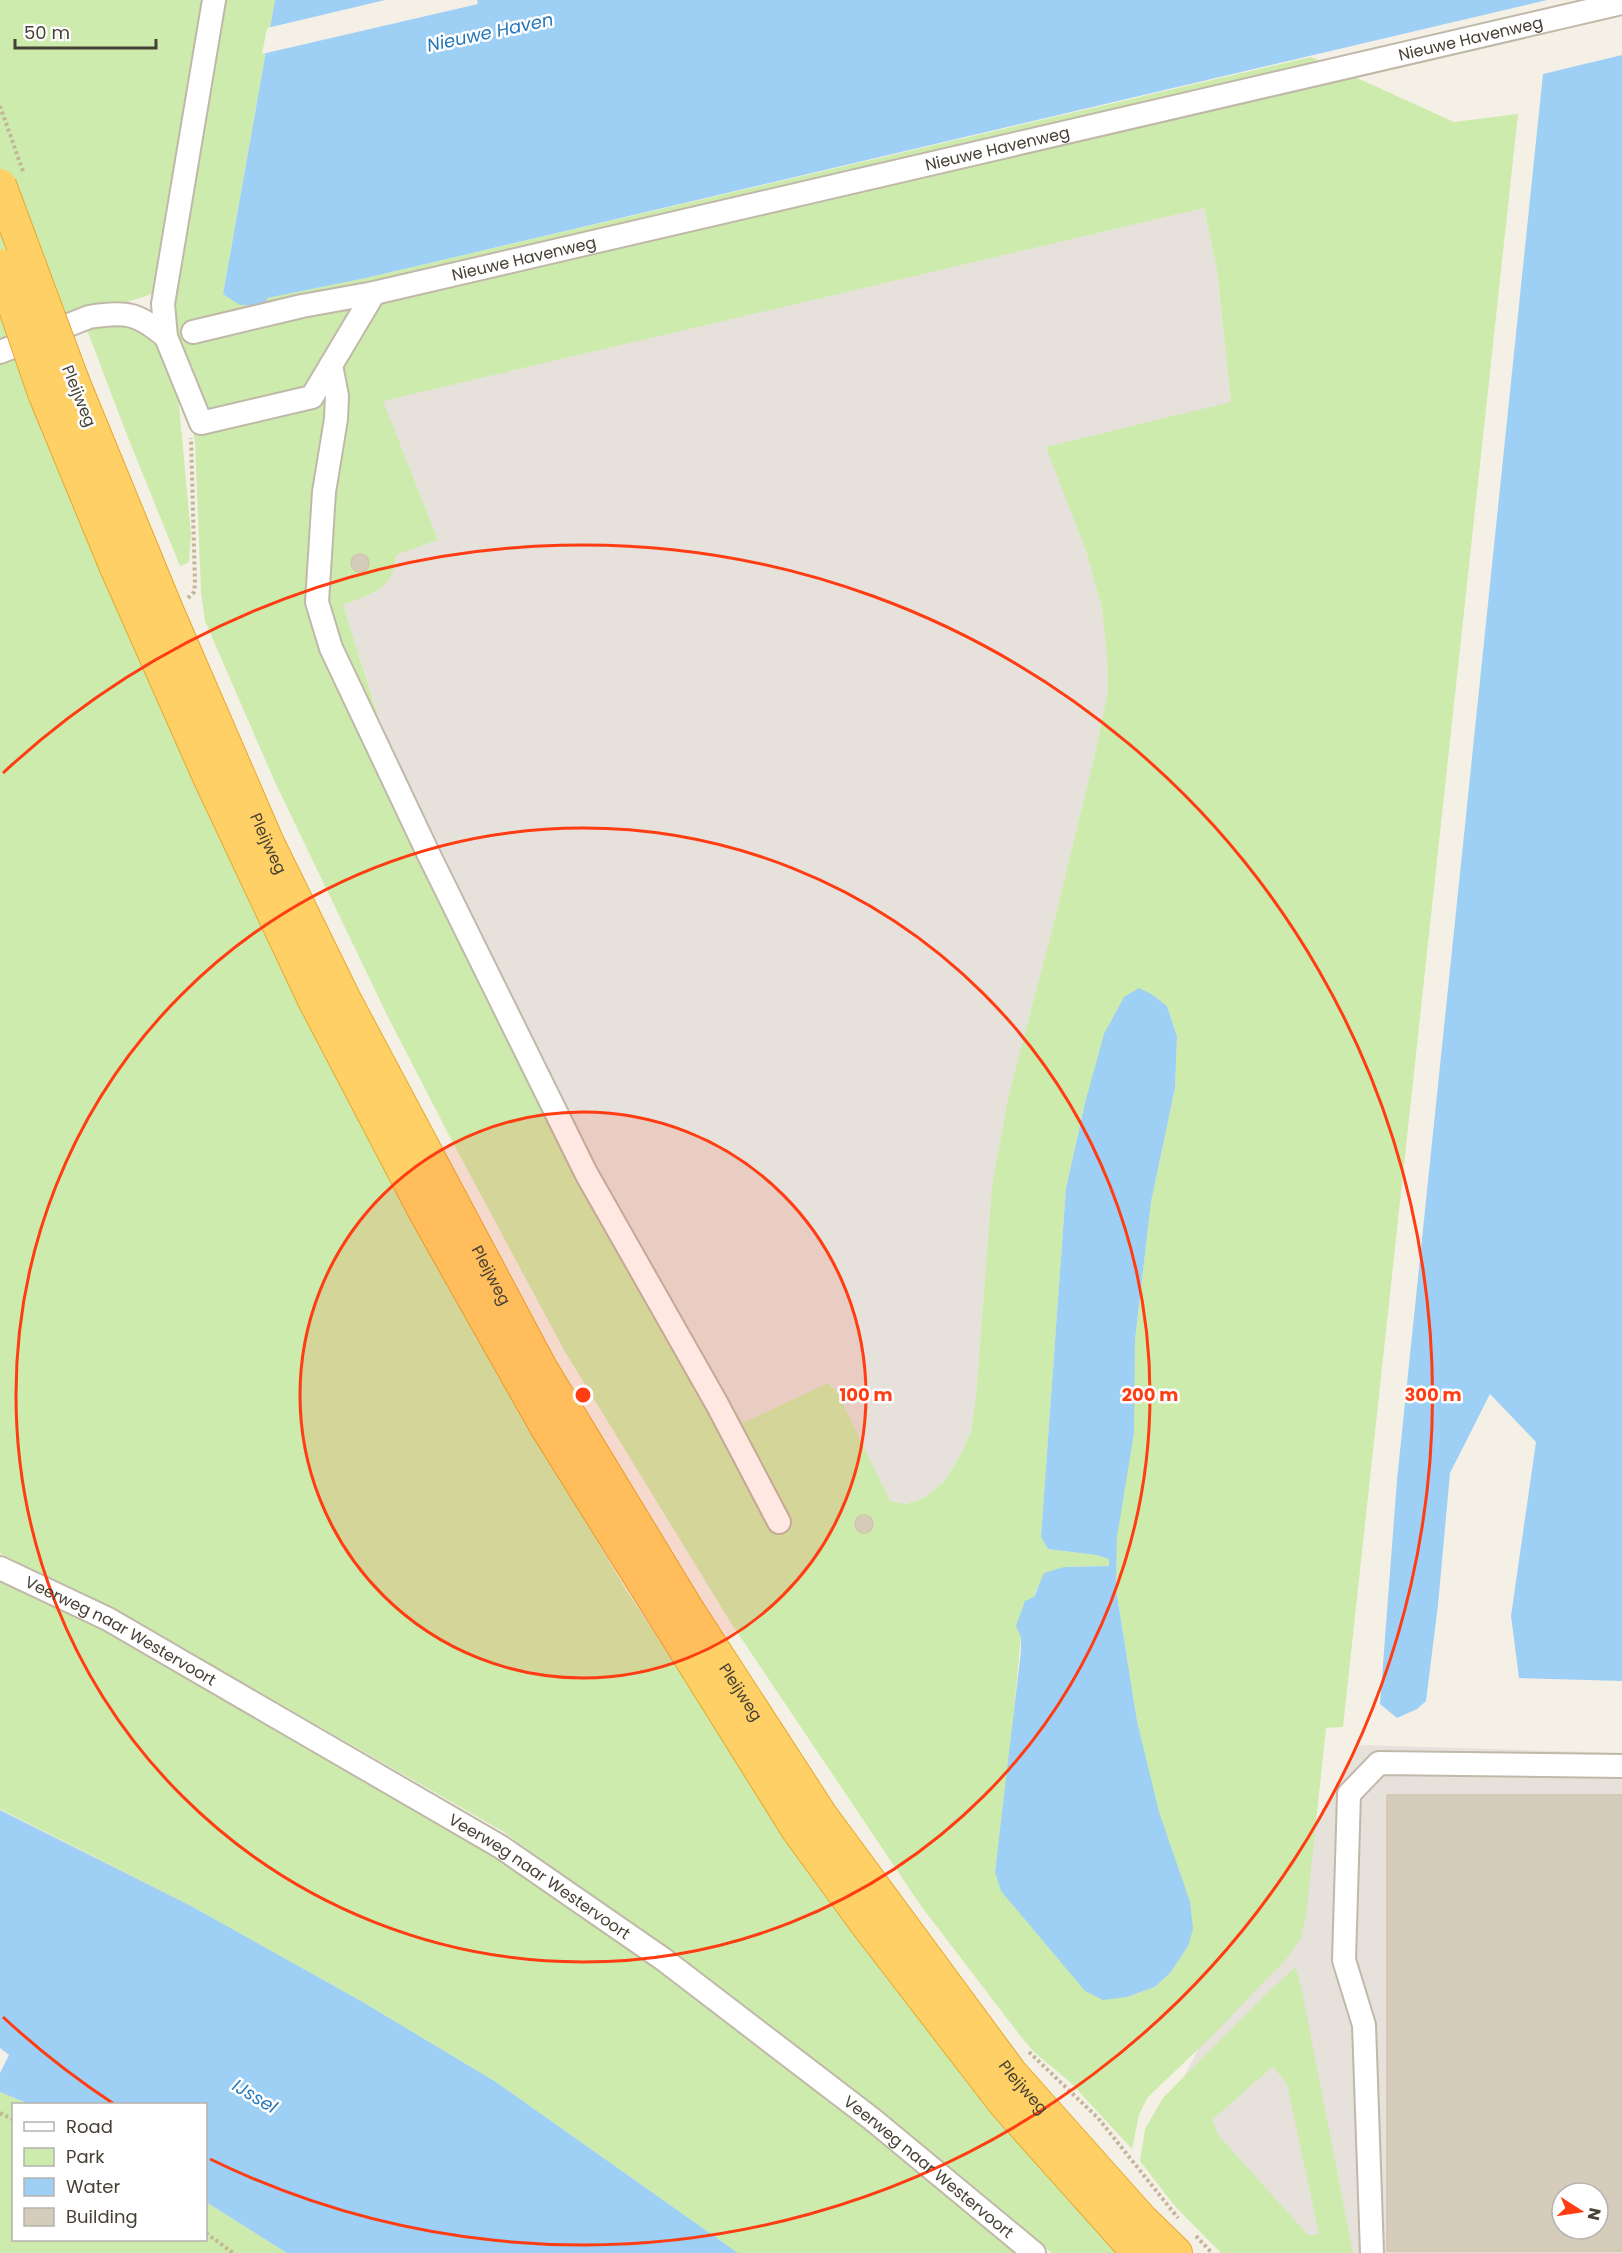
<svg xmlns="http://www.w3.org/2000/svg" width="1622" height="2253" font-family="Poppins,sans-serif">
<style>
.industrial{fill:#e6e1db;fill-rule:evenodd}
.green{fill:#cdebac;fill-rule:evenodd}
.water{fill:#9ecff5}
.pier{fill:#f4f0e6}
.building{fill:#d6ccbb;stroke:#d2c5ad;stroke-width:1.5;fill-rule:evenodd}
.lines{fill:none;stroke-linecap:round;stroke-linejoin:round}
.minor-casing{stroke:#c0b8a8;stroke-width:26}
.highway-casing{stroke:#e7a82d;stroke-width:34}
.path{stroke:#c3b598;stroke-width:4;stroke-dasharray:3 3;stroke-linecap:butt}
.minor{stroke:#fff;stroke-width:22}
.highway{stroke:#ffd066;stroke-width:32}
.highway-bridge-casing{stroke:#e7a82d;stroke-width:34;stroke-linecap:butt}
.path-bridge{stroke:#c3b598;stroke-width:4;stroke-dasharray:3 3;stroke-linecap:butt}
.highway-bridge{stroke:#ffd066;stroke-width:32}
.ring{fill:none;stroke:#ff3c12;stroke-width:3}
.labels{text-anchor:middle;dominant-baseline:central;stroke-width:5;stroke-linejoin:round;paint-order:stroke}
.street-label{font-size:16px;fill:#474135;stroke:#fff}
.water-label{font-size:18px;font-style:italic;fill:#2778ba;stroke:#fff}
.centre{fill:#ff3c12;stroke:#fff;stroke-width:3}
.ring-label{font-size:18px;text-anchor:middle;font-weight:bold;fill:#ff3c12;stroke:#fff;stroke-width:5;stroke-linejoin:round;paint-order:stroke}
</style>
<rect width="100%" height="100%" fill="#f4f0e6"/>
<!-- industrial -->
<g class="industrial">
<path d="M1204,208L1217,270L1231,402L1086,551L1102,608L1107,658L1108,692L1096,749L1056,914L1008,1098L992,1186L976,1396L971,1431L961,1454L944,1482L924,1498L906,1504L890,1501L837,1391L829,1383L743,1423L683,1326L577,1133L392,757L343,605L374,593L396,566V555L438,540L382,401Z"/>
<path d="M1357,1745L1622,1753V2253H1257L1140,2161ZM1562,2193H1598V2229H1562Z"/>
</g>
<!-- green -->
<g class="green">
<path d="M0,0H206L155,293L0,343Z"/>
<path d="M221,0H275L223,293L267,305L266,298L366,278L1311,57L1454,122L1518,114L1343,1727L1326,1728L1306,1916L1301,1938L1287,1958L1213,2035L1147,2098L1139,2115L1132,2149L1071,2083L1035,2053L1022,2038L921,1906L731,1623L564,1350L452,1141L388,1017L274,780L205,621L201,592L195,443L186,383L167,333ZM1204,208L1217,270L1231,402L1046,447L1086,551L1102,608L1107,658L1108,692L1096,749L1056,914L1008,1098L992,1186L976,1396L971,1431L961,1454L944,1482L924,1498L906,1504L890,1501L837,1391L828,1383L743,1423L683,1326L577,1133L391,756L343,605C371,594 394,590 396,555L438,540L383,401ZM1153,995L1167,1006L1177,1036L1175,1088L1151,1202L1135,1340L1133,1385L1117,1537L1116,1589L1137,1721L1188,1946L1171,1972L1155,1987L1127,1997L995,1872L1009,1763L1021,1637L1036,1590L1064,1567L1109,1566V1559L1096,1555L1048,1549L1041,1537L1066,1188L1085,1103Z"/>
<path d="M88,322L139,328L158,338L178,395L191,534L189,562L180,566L127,435L86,327Z"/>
<path d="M12,353L131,639L529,1424L623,1585L748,1777L966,2079L1068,2200L1119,2253H1052L698,1974L504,1832L196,1656L0,1553V358Z"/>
<path d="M0,1573L204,1675L494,1850L686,1983L1027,2253H738L496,2082L361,2001L191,1906L0,1809Z"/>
<path d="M1297,1966L1296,1969L1302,1991L1353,2253H1221L1174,2205L1140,2161L1145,2129L1163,2098L1268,1992ZM1273,2066L1287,2084L1319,2234L1308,2235L1219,2136L1212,2120Z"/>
<path d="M0,2092L29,2104H14V2240H206V2202L287,2253H0Z"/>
</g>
<!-- water -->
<g class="water">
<path d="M275,0H1547L366,278L267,298V306L240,305L223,294Z"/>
<path d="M1622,55V1681L1519,1678L1511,1616L1536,1442L1490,1394L1450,1473L1438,1605L1426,1701L1417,1709L1397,1718L1380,1704L1397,1480L1543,74Z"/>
<path d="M1139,988L1153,995L1167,1006L1177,1036L1175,1088L1151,1202L1135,1340L1134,1433L1117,1537L1116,1589L1137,1721L1159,1812L1190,1902L1193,1929L1188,1946L1171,1972L1155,1987L1127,1997L1103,2000L1085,1991L1001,1891L995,1872L1021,1651V1637L1016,1626L1025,1601L1034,1597L1044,1573L1064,1567L1109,1566V1559L1096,1555L1048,1549L1041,1537L1066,1188L1085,1103L1104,1034L1124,997Z"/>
<path d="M0,1810L191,1906L361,2001L496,2082L738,2253H287L206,2202V2104H29L0,2092V2073L9,2055L0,2048Z"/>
</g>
<!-- pier -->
<path class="pier" d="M385,0H477L478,4L262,54L267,28Z"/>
<!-- building -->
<g class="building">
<circle cx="360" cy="563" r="9"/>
<circle cx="864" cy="1524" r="9"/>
<path d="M1387,1795H1622V2251H1387ZM1562,2193H1598V2229H1562Z"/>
</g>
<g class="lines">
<!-- minor casing -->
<g class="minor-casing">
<g id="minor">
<path d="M214,0L163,304L166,337L201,423L312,397L374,293"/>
<path id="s1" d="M193,332L302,306L374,293L1622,3"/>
<path d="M0,352L89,317C126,311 138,313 166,337"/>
<path d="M331,365L337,396L336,419L324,492L317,602L331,648L429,855L586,1173L717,1404L779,1522"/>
<path id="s2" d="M0,1568L108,1619L501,1847L663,1959L872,2119L1034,2253"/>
<path d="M1372,2253L1364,2025L1344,1960L1349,1794L1379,1763L1622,1766"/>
</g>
</g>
<!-- highway casing -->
<g class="highway-casing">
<g id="highway">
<path id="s3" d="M73,381L167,610L268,843L345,1000L541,1368L688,1610L821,1815L1011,2073L1142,2220L1176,2253"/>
<path d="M44,393L115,565L209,777L314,1000L427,1216L545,1425L797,1829L864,1921L1004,2103L1138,2253"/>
</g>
</g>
<!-- path -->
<g class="path">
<path d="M188,598L194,592L195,584L191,438"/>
<path d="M1029,2052L1098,2118L1178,2218"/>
<path d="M0,2113L14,2120"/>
<path d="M206,2233L233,2253"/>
<path d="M1196,2236L1212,2253"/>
</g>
<!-- minor -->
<use href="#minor" class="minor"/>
<!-- highway -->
<use href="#highway" class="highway"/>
<!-- highway-bridge casing -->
<g class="highway-bridge-casing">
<g id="highway-bridge">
<path d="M0,185L73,381"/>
<path d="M0,265L44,393"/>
</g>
</g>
<!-- path-bridge -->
<path class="path-bridge" d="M0,106L24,174"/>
<!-- highway-bridge -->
<use href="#highway-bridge" class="highway-bridge"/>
</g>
<!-- distance rings -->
<circle cx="583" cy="1395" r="283" fill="#ff3c12" fill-opacity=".12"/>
<g class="ring">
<circle cx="583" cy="1395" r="283"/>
<circle cx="583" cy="1395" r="567"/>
<path d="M114 2104A850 850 0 0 1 3 2017M3 773A850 850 0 1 1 210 2159"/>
</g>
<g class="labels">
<!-- street labels -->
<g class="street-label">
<text stroke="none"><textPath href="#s1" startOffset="1311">Nieuwe Havenweg</textPath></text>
<text stroke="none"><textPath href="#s1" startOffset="825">Nieuwe Havenweg</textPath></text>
<text stroke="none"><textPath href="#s1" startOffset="339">Nieuwe Havenweg</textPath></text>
<text transform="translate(79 396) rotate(68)">Pleijweg</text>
<text stroke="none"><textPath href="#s3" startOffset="502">Pleijweg</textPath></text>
<text stroke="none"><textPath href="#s3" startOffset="988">Pleijweg</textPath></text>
<text stroke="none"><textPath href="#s2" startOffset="136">Veerweg naar Westervoort</textPath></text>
<text stroke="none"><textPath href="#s3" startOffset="1474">Pleijweg</textPath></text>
<text stroke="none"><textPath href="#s2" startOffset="622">Veerweg naar Westervoort</textPath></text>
<text stroke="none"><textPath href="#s3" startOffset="1960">Pleijweg</textPath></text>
<text stroke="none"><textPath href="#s2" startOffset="1108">Veerweg naar Westervoort</textPath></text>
</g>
<!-- water labels -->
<g class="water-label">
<text transform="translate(490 32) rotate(-12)">Nieuwe Haven</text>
<text transform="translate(255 2096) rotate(31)">IJssel</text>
</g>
</g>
<circle cx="583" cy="1395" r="9" class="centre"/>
<g class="ring-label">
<text x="866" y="1401">100 m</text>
<text x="1150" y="1401">200 m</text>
<text x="1433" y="1401">300 m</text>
</g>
<!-- legend -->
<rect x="12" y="2103" width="195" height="138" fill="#ffffff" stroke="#b5b3ae" stroke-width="1.5"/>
<rect x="24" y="2122" width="30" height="9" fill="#ffffff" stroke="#b5b3ae" stroke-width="1.5"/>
<text x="66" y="2133" font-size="18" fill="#474135">Road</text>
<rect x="24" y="2148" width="30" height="18" fill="#cdebac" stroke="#b5b3ae" stroke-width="1.5"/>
<text x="66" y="2163" font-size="18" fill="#474135">Park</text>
<rect x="24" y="2178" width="30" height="18" fill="#9ecff5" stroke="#b5b3ae" stroke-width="1.5"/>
<text x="66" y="2193" font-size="18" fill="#474135">Water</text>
<rect x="24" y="2208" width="30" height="18" fill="#d6ccbb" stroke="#b5b3ae" stroke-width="1.5"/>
<text x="66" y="2223" font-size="18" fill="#474135">Building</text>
<!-- north arrow -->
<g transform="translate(1580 2211) rotate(102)"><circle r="28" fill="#ffffff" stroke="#b5b3ae" stroke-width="1.5"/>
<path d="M0-4.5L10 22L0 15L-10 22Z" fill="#ff3c12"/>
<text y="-9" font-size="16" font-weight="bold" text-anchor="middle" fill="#474135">N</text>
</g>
<!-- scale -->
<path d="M15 39v9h141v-9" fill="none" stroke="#474135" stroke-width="3"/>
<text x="24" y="39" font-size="18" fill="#474135" stroke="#ffffff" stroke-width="4.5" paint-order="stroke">50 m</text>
</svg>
